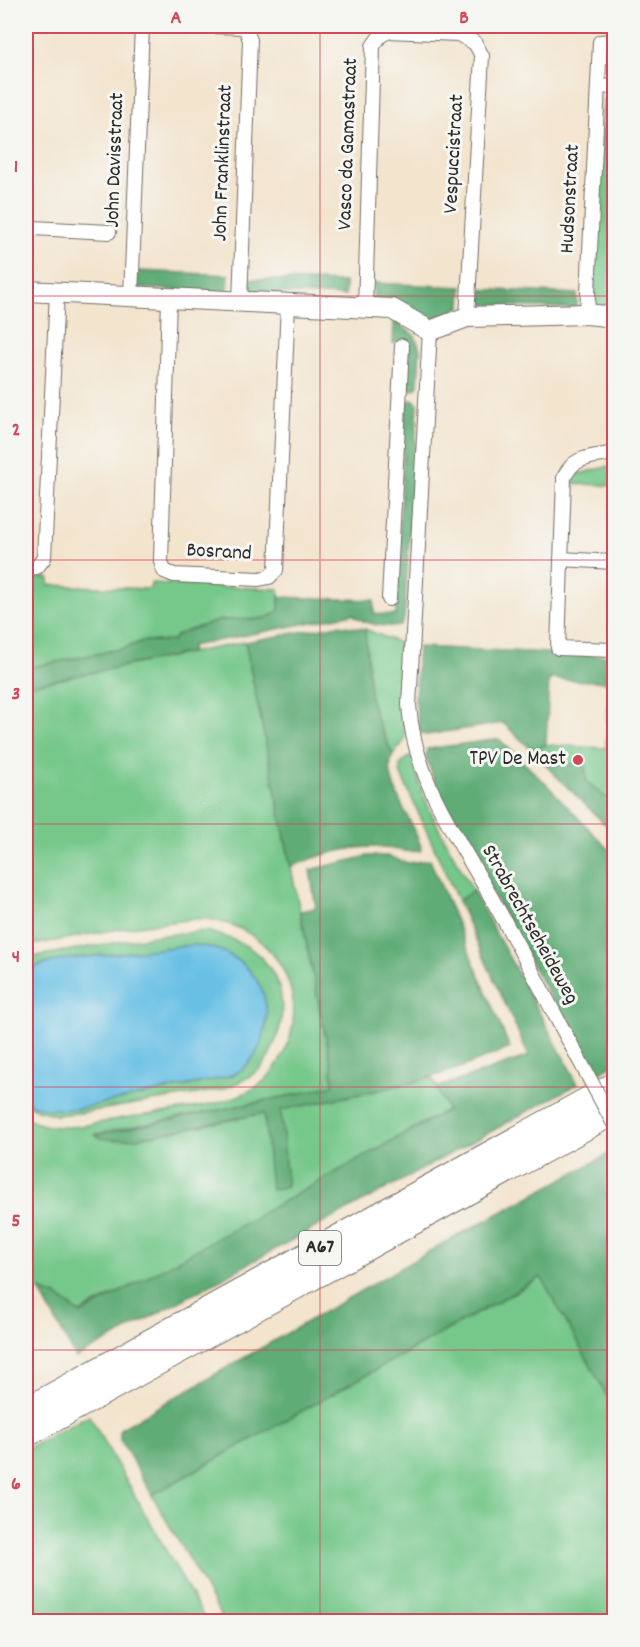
<svg xmlns="http://www.w3.org/2000/svg" width="640" height="1647" font-family="Dekko,sans-serif">
<style>
.green{fill:#74c78a;stroke:#50795a;stroke-width:1.5}
.forest{fill:#5fac76;stroke:#456c50;stroke-width:1.5}
.water{fill:#68c0e5;stroke:#4a7688;stroke-width:1.5}
.lines{fill:none;stroke-linecap:round;stroke-linejoin:round}
.street-casing{stroke:#716c64;stroke-width:16}
.secondary-casing{stroke:#716c64;stroke-width:22}
.highway-casing{stroke:#716c64;stroke-width:28}
.street{stroke:#fff;stroke-width:14}
.secondary{stroke:#fff;stroke-width:20}
.highway{stroke:#fff;stroke-width:26}
.street-bridge-casing{stroke:#716c64;stroke-width:16;stroke-linecap:butt}
.street-bridge{stroke:#fff;stroke-width:14}
.grid{fill:none;stroke:#d1495b;stroke-width:1.5;stroke-opacity:0.55}
.poi-dot{fill:#d1495b;stroke:#f6f6f2;stroke-width:2}
.labels{text-anchor:middle;dominant-baseline:central;stroke-width:6;stroke-linejoin:round;paint-order:stroke}
.shield{fill:#f6f6f2;stroke:#686867;stroke-width:1.5}
.shield-label{font-size:20px;font-weight:bold;fill:#2b2b2b}
.street-label{font-size:21px;fill:#2b2b2b;stroke:#f6f6f2}
.poi-label{font-size:21px;fill:#2b2b2b;stroke:#f6f6f2;text-anchor:end}
.neatline{fill:none;stroke:#d1495b;stroke-width:2}
.grid-label{font-size:20px;text-anchor:middle;font-weight:bold;fill:#d1495b}
</style>
<rect width="100%" height="100%" fill="#f6f6f2"/>
<filter id="ink" filterUnits="userSpaceOnUse"><feTurbulence type="fractalNoise" baseFrequency=".0167" numOctaves="2"/><feDisplacementMap in="SourceGraphic" scale="12" xChannelSelector="R" yChannelSelector="G"/><feConvolveMatrix kernelMatrix="1 2 1 2 8 2 1 2 1" color-interpolation-filters="sRGB"/></filter>
<filter id="wash" filterUnits="userSpaceOnUse"><feTurbulence type="fractalNoise" baseFrequency=".008" numOctaves="4" result="noise"/><feDisplacementMap in="SourceGraphic" scale="24" xChannelSelector="R" yChannelSelector="G"/><feGaussianBlur stdDeviation="1.35" result="paint"/><feColorMatrix in="noise" values="0 0 0 0 0 0 0 0 0 0 0 0 0 0 0 0 0 1.4 0 .05"/><feComposite in="paint" operator="in"/></filter>
<g filter="url(#wash)">
<rect width="100%" height="100%" fill="#f3e4ce"/>
<!-- green -->
<g class="green">
<path d="M607,98H614L613,168L614,172V310L599,309L592,303L603,100Z"/>
<path d="M614,465V486L568,483L569,480L575,475Z"/>
<path d="M26,577L49,578V585L150,589L151,583L279,589V610L272,617L241,621L221,620L172,641H143L125,648L26,668Z"/>
<path d="M365,629L402,644L401,692L405,740L393,755L376,718L370,696Z"/>
<path d="M245,642L332,1069L333,1085L298,1094L96,1134L139,1138L265,1113L272,1190L287,1186L280,1110L381,1090L432,1077L448,1109L166,1268L79,1313L57,1296L33,1289L26,1273V1118C55,1135 91,1124 123,1118C163,1112 231,1108 263,1082C272,1074 278,1064 284,1053C310,1000 281,939 225,923C219,922 213,919 207,919C196,918 183,921 171,922C124,926 78,937 32,945L26,949V686Z"/>
<path d="M609,669H614V833L532,750L546,745L606,748Z"/>
<path d="M410,756H413C418,799 453,853 473,891L458,901L400,772V765Z"/>
<path d="M206,931C229,937 251,944 266,963C286,988 286,1021 272,1049C269,1056 265,1064 260,1069C248,1079 235,1085 220,1090L80,1113L56,1115L37,1110L26,1104V1101L29,1103L76,1109L222,1078C228,1076 235,1074 240,1071C251,1063 259,1049 263,1037C279,984 236,941 184,946L61,960L40,965L26,973V963L36,956L154,936Z"/>
<path d="M542,1277L614,1408V1621H224L152,1495Z"/>
<path d="M89,1415L206,1621L179,1619L174,1622H26V1551L37,1544L26,1523V1449Z"/>
</g>
<!-- forest -->
<g class="forest">
<path d="M138,271L229,275L228,293L137,288Z"/>
<path d="M245,279L345,282V296L245,292Z"/>
<path d="M374,283L462,287L461,307L428,321L373,301Z"/>
<path d="M473,289L577,294V309L472,304Z"/>
<path d="M394,320L415,336L420,349L418,385L415,389L411,390L406,387L409,344L393,343Z"/>
<path d="M410,400H414L418,405L404,619L400,626C386,627 363,625 353,614L191,646L192,652L26,686V668L125,648L143,641H172L177,635C190,630 204,624 218,621C238,615 261,627 279,610V597L374,600V614L396,615L405,405Z"/>
<path d="M338,625L365,629L370,696L376,718L393,755C380,778 416,825 422,850C405,855 391,846 374,847C347,847 316,856 291,867L245,642Z"/>
<path d="M418,647L614,656V669H609V682L549,679L546,745L532,750L503,723L426,735L420,733L415,699Z"/>
<path d="M499,739L545,783L614,855V1064L594,1076L442,803L426,757L427,749Z"/>
<path d="M548,764H585L587,782L604,796L612,800V831L549,769Z"/>
<path d="M368,856H387L408,863L430,860L510,1048L457,1069L411,1083L281,1110L287,1186L271,1190L264,1113L139,1138L115,1140L101,1138L95,1135L298,1094L333,1085L332,1069L300,911L316,908L310,870Z"/>
<path d="M473,891L578,1084L76,1358L39,1290L57,1296L81,1314L448,1110L436,1088L529,1056L458,901Z"/>
<path d="M614,1151V1408L541,1277L152,1495L120,1439V1429L444,1243Z"/>
</g>
<!-- water -->
<path class="water" d="M194,945C242,948 278,988 263,1037C259,1050 251,1063 240,1071C235,1074 228,1076 222,1078L76,1109C58,1110 41,1111 26,1101V973L40,965L61,960Z"/>
</g>
<g filter="url(#ink)">
<g class="lines">
<!-- street casing -->
<g class="street-casing">
<g id="street">
<path d="M214,26L245,27L250,40L240,301"/>
<path d="M598,86L614,87"/>
<path d="M33,228L109,232"/>
<path d="M131,296L142,26"/>
<path d="M169,298L161,561L164,571L174,575L259,579L269,577L276,570L288,304"/>
<path d="M365,308L373,46L380,36L388,31L458,34L475,43L482,56L467,317"/>
<path d="M587,314L600,42L614,41"/>
<path d="M430,331L409,705C414,776 450,825 484,885C511,931 536,979 561,1026"/>
<path d="M614,453C592,458 573,455 564,478L558,648L614,650"/>
<path d="M561,559L614,562"/>
<path d="M26,568L37,567L44,558L57,292"/>
<path d="M389,599L402,346"/>
</g>
</g>
<!-- secondary casing -->
<g class="secondary-casing">
<path id="secondary" d="M26,291L392,309L430,331L467,317L587,314L614,317"/>
</g>
<!-- highway casing -->
<g class="highway-casing">
<g id="highway">
<path d="M26,1411L614,1086"/>
<path d="M26,1434L614,1111"/>
</g>
</g>
<!-- street -->
<use href="#street" class="street"/>
<!-- secondary -->
<use href="#secondary" class="secondary"/>
<!-- highway -->
<use href="#highway" class="highway"/>
<!-- street-bridge casing -->
<g class="street-bridge-casing">
<path id="street-bridge" d="M561,1026L614,1124"/>
</g>
<!-- street-bridge -->
<use href="#street-bridge" class="street-bridge"/>
</g>
</g>
<!-- grid -->
<path class="grid" d="M320,26V1622M26,296H614M26,560H614M26,824H614M26,1087H614M26,1350H614"/>
<!-- markers -->
<circle class="poi-dot" cx="578" cy="760" r="6"/>
<g class="labels">
<!-- shield labels -->
<rect class="shield" x="299" y="1231" width="42" height="34" rx="4.5"/>
<g class="shield-label">
<text x="320" y="1248">A67</text>
</g>
<!-- street labels -->
<g class="street-label">
<text transform="translate(349 144) rotate(-88)">Vasco da Gamastraat</text>
<text transform="translate(455 154) rotate(-87)">Vespuccistraat</text>
<text transform="translate(116 160) rotate(-88)">John Davisstraat</text>
<text transform="translate(224 163) rotate(-88)">John Franklinstraat</text>
<text transform="translate(571 199) rotate(-87)">Hudsonstraat</text>
<text transform="translate(219 553) rotate(3)">Bosrand</text>
<text transform="translate(529 925) rotate(61)">Strabrechtseheideweg</text>
</g>
<!-- poi labels -->
<g class="poi-label">
<text x="566" y="760">TPV De Mast</text>
</g>
</g>
<!-- margin -->
<rect width="640" height="1647" fill="none" stroke="#f6f6f2" stroke-width="66"/>
<rect x="33" y="33" width="574" height="1581" class="neatline"/>
<g class="grid-label">
<text x="176" y="23">A</text>
<text x="464" y="23">B</text>
<text x="16" y="172">1</text>
<text x="16" y="435">2</text>
<text x="16" y="699">3</text>
<text x="16" y="962">4</text>
<text x="16" y="1226">5</text>
<text x="16" y="1489">6</text>
</g>
</svg>
